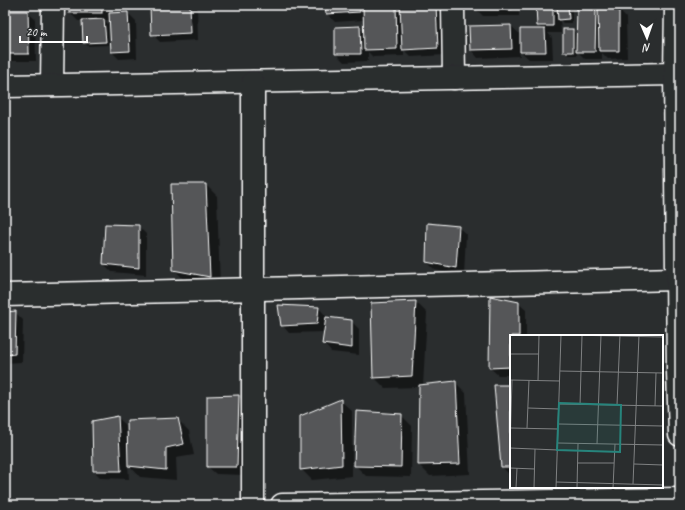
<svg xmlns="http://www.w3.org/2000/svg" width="685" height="510" font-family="Caveat,sans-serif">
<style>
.shadow{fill:#0007}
.building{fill:#555758;stroke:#fff}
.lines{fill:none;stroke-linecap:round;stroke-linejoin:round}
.minor-casing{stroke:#fff;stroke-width:25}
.tertiary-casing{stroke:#fff;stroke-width:25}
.minor{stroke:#2a2d2e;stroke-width:22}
.tertiary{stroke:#2a2d2e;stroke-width:22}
.inset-road{fill:none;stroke:#7f8182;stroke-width:1}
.view{fill:#27847c;fill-opacity:0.15;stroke:#27847c;stroke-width:2}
.inset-edge{fill:none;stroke:#fff;stroke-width:2}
</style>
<rect width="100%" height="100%" fill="#2a2d2e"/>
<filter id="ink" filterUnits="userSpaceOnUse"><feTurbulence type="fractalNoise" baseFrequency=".025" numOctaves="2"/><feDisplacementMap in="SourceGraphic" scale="8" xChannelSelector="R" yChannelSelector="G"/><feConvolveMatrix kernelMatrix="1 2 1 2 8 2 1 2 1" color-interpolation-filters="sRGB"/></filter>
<g filter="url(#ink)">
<!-- shadow -->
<g class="shadow">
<path d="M70,5H109V14L128,13L136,21L137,58L119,59L112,52L110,20H104L108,24L109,45L88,46L84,43L83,21H78L70,13Z"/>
<path d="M114,5H139V10H119Z"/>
<path d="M151,5H197L198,40L160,42L152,34Z"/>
<path d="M326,5H443L445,55L411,57L404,50V56L373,57L368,52V61L344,62L336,54L360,28L365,32L364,20L335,22L327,14Z"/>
<path d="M475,5H519V16H483L475,8Z"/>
<path d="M537,5H560V7L568,6L572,10V23H563L560,20L561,33H548L552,38L553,59H529L519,50L520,56L478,58L471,50L470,27L511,26L521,35L542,30L538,25Z"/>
<path d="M595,10L599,14L619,10L626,18L627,58L608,59L602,53V59H585L577,51V55H568L564,51L573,30L577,35Z"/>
<path d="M5,12H27L35,19L36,61H5Z"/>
<path d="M206,185L217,196L220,287L185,281L174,269Z"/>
<path d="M138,226L146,234V275L112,272L104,264Z"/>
<path d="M458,227L466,234L464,275L435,270L427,262Z"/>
<path d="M416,302L427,313L423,386L455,382L466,393L470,474L430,476L419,465L420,387L385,388L374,377Z"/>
<path d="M518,303L526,310V336H511V375H498L490,368Z"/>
<path d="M319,308L326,316V318L351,321L359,329V355L331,352L324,344L325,332L289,333L282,325Z"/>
<path d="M15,312L23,320L22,362L5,363V313Z"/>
<path d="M511,386V476L502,467Z"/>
<path d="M238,396L246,404L244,475L216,474L208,467Z"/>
<path d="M341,401L352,411V476L312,480L301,469Z"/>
<path d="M401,415L412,426L411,477L366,476L355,465Z"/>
<path d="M118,418L126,425L127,451H129L177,419L189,431L194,455L176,458L177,480L140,477L128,464L129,479L101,478L94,471Z"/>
</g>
<!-- building -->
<g class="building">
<rect x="69" y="5" width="33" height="8"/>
<path d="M150,5H190L191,33L151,35Z"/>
<path d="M325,5H360V12L326,14Z"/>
<path d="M363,5H396L397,49L364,50Z"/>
<path d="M400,5H436L438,48L402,50Z"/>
<rect x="474" y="5" width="38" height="4"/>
<path d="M536,5H553V26H537Z"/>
<path d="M568,5L569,19L558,20L557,6Z"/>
<path d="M577,8L596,9L595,52H576Z"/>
<path d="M598,9H619V51H599Z"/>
<path d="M5,11H28L29,54H5Z"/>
<path d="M128,12L130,51L111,52L109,13Z"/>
<path d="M104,19L106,42L83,43L82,20Z"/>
<path d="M511,25L512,49L470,50L469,26Z"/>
<path d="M360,26L361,54H335V27Z"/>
<path d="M520,29H545L546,52H520Z"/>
<rect x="563" y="29" width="10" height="23"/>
<path d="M171,184H206L210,277L173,270Z"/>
<path d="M427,223L459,226L456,268L426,262Z"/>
<path d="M105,224L139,225V268L103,264Z"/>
<path d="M490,296L519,302V336H511V367L489,368Z"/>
<path d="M416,301L412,376L373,378L371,303Z"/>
<path d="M278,305L319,307L317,324L281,326Z"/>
<path d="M16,311L15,354L5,355V312Z"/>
<path d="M326,317L352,320V348L322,344Z"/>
<path d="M456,381L460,464L418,465L419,385Z"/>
<path d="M494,385H511V467H501Z"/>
<path d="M239,395L237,467H207V396Z"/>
<path d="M341,399L342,465L300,470V416Z"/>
<path d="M356,411L402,414L401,467L354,466Z"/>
<path d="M118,416L121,471H93L92,421Z"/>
<path d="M178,418L184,444L166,448V470L128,466L127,420Z"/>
</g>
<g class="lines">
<!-- minor casing -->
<g class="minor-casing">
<g id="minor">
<path d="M453,5L454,78"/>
<path d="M52,85L53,5"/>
<path d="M5,86L675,74"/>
<path d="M5,295L677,279"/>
<path d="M253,505V82"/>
<path d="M282,505L680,499"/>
</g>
</g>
<!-- tertiary casing -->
<g class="tertiary-casing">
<path id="tertiary" d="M676,5L675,74L678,371L680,435"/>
</g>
<!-- minor -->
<use href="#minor" class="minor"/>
<!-- tertiary -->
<use href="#tertiary" class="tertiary"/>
</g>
</g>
<!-- overview -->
<g transform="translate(510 335)">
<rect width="153" height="153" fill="#2a2d2e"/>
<path class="inset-road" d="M59,0L153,2M0,19H29M50,36L153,38M0,45L50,46M28,46L29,0M49,69L153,71M70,70L72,1M107,70L110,0M145,71L146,38M18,73L49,74M49,89L153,91M1,93L48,94M17,93L19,45M48,108L153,110M87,109L91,0M0,113L2,45M0,113L48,115M68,128H104M124,129L153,130M0,133L25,134M46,147L153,150M123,149L129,0M6,153L7,133M24,153L25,114M46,153L51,0M67,153L68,109M103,153L105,109"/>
<path class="view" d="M49,68L111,70L110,117L47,115Z"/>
<rect width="153" height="153" class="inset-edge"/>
</g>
<!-- margin -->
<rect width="685" height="510" fill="none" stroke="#2a2d2e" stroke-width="20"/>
<rect x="10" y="10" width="665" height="490" fill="none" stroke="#fff" stroke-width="1.5" filter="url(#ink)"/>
<!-- north arrow -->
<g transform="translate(647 38) rotate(178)" stroke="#2a2d2e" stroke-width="3" paint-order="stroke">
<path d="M0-3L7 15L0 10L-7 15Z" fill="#ffffff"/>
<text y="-6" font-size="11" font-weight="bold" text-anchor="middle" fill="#ffffff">N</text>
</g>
<!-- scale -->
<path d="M20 36v6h67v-6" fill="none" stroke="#ffffff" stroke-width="2"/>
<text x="26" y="36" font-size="12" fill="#ffffff" stroke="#2a2d2e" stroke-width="3" paint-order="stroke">20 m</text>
</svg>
